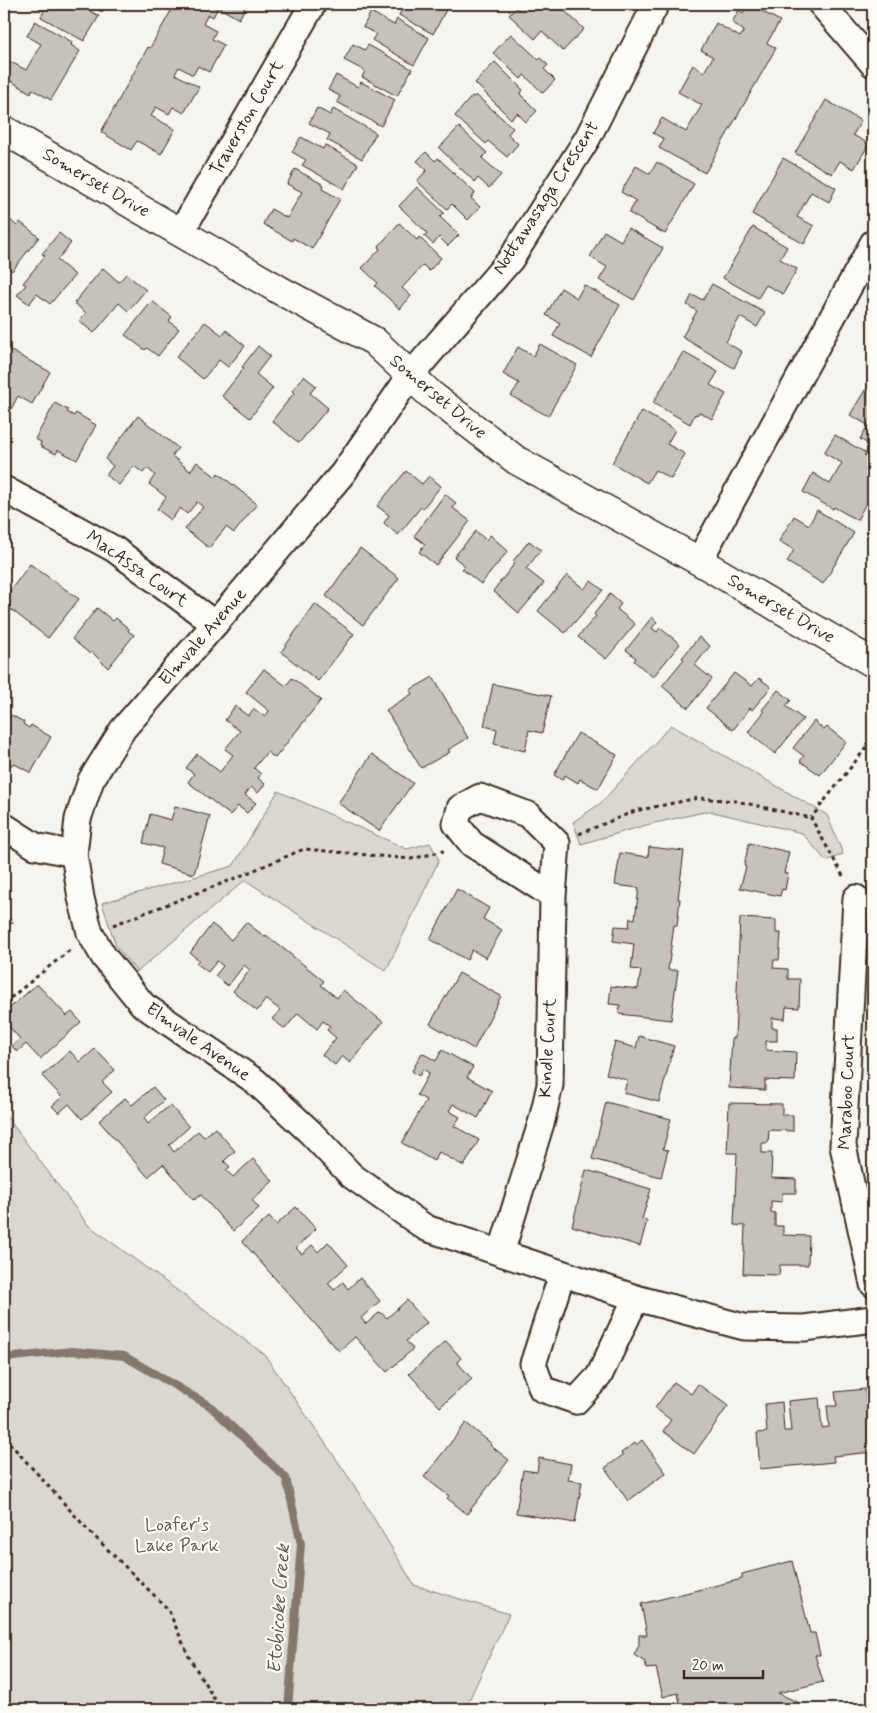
<svg xmlns="http://www.w3.org/2000/svg" width="877" height="1713" font-family="Mynerve,sans-serif">
<style>
.green{fill:#dad6d0;stroke:#8a8077}
.lines{fill:none;stroke-linecap:round;stroke-linejoin:round}
.stream{stroke:#84786e;stroke-width:8}
.building{fill:#c7c1bb;stroke:#3b2a1e}
.minor-casing{stroke:#3b2a1e;stroke-width:29}
.tertiary-casing{stroke:#3b2a1e;stroke-width:31}
.path{stroke:#3b2a1e;stroke-width:3;stroke-dasharray:4 4;stroke-linecap:butt}
.minor{stroke:#fdfcf7;stroke-width:25}
.tertiary{stroke:#fdfcf7;stroke-width:28}
.labels{text-anchor:middle;dominant-baseline:central;stroke-width:4.5;stroke-linejoin:round;paint-order:stroke}
.street-label{font-size:18px;fill:#3b2a1e;stroke:#fdfcf7}
.park-label{font-size:18px;fill:#63554a;stroke:#fdfcf7}
.water-label{font-size:19px;font-style:italic;fill:#65584d;stroke:#fdfcf7}
</style>
<rect width="100%" height="100%" fill="#f5f4ee"/>
<filter id="ink" filterUnits="userSpaceOnUse"><feTurbulence type="fractalNoise" baseFrequency=".02" numOctaves="2"/><feDisplacementMap in="SourceGraphic" scale="10" xChannelSelector="R" yChannelSelector="G"/><feConvolveMatrix kernelMatrix="1 2 1 2 8 2 1 2 1" color-interpolation-filters="sRGB"/></filter>
<g filter="url(#ink)">
<!-- green -->
<g class="green">
<path d="M671,725L827,815L843,854L826,861L802,833L709,811L650,824L581,844L573,822L601,803Z"/>
<path d="M278,791L407,849L430,843L439,860L386,971L245,880L137,972L116,946L102,903L233,866Z"/>
<path d="M4,1113L88,1225L264,1354L352,1482L414,1585L509,1614L465,1709H4Z"/>
</g>
<g class="lines">
<!-- stream -->
<path class="stream" d="M4,1358L72,1351L124,1356L210,1406L286,1478L301,1544L288,1709"/>
</g>
<!-- building -->
<g class="building">
<path d="M32,4H78L99,16L84,41L41,17L44,11Z"/>
<path d="M88,4H107L102,12Z"/>
<path d="M173,4H247L239,19L218,7L213,17L208,14L203,24L216,31L212,39L224,45L209,72L198,66L193,75L179,67L175,74L199,87L184,113L173,107L169,114L156,107L151,116L175,129L161,154L137,141L131,150L101,132L148,47L150,48L172,9L171,8Z"/>
<path d="M391,4H440L447,8L433,34L399,15L402,10Z"/>
<path d="M520,4H570L564,10L584,29L563,51L542,31L535,39L509,15Z"/>
<path d="M748,4L780,21L767,43L776,48L705,173L659,148L664,139L653,133L662,118L686,132L702,105L678,92L693,65L704,72L713,57L701,50L716,23L740,37L744,31L732,22L739,10L743,13Z"/>
<path d="M371,12L394,25L397,19L429,38L414,65L372,40L376,34L363,27Z"/>
<path d="M35,21L72,42L71,45L80,51L51,100L32,89L31,93L4,77V74L11,62L26,70L41,44L27,36Z"/>
<path d="M511,34L539,60L540,58L548,65L544,69L555,80L543,93L524,75L521,79L493,53Z"/>
<path d="M353,44L365,50L368,45L412,69L397,96L362,77L365,71L344,60Z"/>
<path d="M495,62L523,90L520,94L537,111L526,122L517,113L511,119L475,83Z"/>
<path d="M336,75L358,87L361,82L395,100L381,126L337,102L340,96L328,90Z"/>
<path d="M476,95L513,128L508,134L518,144L507,157L488,141L486,144L455,116L472,96L474,97Z"/>
<path d="M826,100L861,121L853,135L869,144L854,169L840,161L832,174L795,153Z"/>
<path d="M317,108L330,115L333,109L376,133L362,159L327,140L330,134L309,123Z"/>
<path d="M459,127L487,153L482,158L501,175L489,188L478,178L475,182L439,148Z"/>
<path d="M301,137L323,149L325,145L358,164L344,189L302,165L306,160L292,152Z"/>
<path d="M426,152L435,161L438,158L475,193L471,198L480,207L468,220L452,204L447,209L417,181L427,170L417,161Z"/>
<path d="M783,158L836,188L829,202L811,192L797,217L814,226L804,244L752,214Z"/>
<path d="M657,162L694,184L665,234L629,213L636,201L621,192L636,166L650,174Z"/>
<path d="M295,169L324,185L322,189L340,199L312,249L293,238L292,241L263,224L271,209L287,218L302,192L287,184Z"/>
<path d="M417,187L444,213L440,217L459,235L448,246L439,237L433,244L424,236L427,233L399,206Z"/>
<path d="M7,217L17,226L20,222L39,237L12,271L4,264V221Z"/>
<path d="M399,223L417,240L419,237L441,258L429,271L423,265L402,288L411,296L400,309L375,286L378,283L362,268L380,249L378,247Z"/>
<path d="M753,227L787,247L780,259L797,269L783,294L766,285L758,298L723,278Z"/>
<path d="M628,228L663,248L634,300L599,280L607,267L590,257L604,231L621,241Z"/>
<path d="M59,233L71,243L57,260L75,275L50,304L37,294L29,304L17,295L26,285L23,283L45,256L42,254Z"/>
<path d="M103,268L119,282L126,274L146,290L128,311L119,303L94,333L79,321L86,313L74,303Z"/>
<path d="M712,284L765,313L757,327L740,317L726,342L742,352L734,368L682,337L697,311L687,305L692,295L703,300Z"/>
<path d="M584,285L620,305L591,357L553,336L560,323L546,315L561,288L577,298Z"/>
<path d="M152,301L172,317L169,321L179,329L158,356L147,348L145,350L125,335Z"/>
<path d="M205,322L222,335L226,330L245,346L228,367L219,360L203,379L176,357Z"/>
<path d="M540,344L577,365L548,416L511,396L519,383L503,374L518,347L533,356Z"/>
<path d="M258,346L270,356L256,374L273,388L250,418L222,396L244,368L242,367Z"/>
<path d="M4,347L50,372L32,404L18,396L8,415L4,412Z"/>
<path d="M683,352L718,372L710,385L726,394L712,419L699,412L697,415L695,414L690,424L653,403Z"/>
<path d="M304,376L316,386L310,393L328,408L299,443L272,421L294,393L292,391Z"/>
<path d="M865,390L873,394V447L860,439L868,425L850,415Z"/>
<path d="M55,403L68,410L67,412L74,416L76,413L96,425L77,460L58,450L56,454L40,446L41,442L35,439Z"/>
<path d="M642,411L675,430L667,444L685,454L671,479L655,470L647,483L612,463Z"/>
<path d="M138,416L178,448L172,456L190,471L197,462L216,477L218,473L257,504L234,533L226,527L209,548L185,529L203,507L197,502L187,514L180,508L171,520L157,509L166,497L149,484L155,475L147,468L143,473L134,466L119,485L106,475L113,466L105,459Z"/>
<path d="M835,435L866,453L864,455L873,460V490L857,520L834,507L833,509L803,492L813,473L830,484L842,463L824,453Z"/>
<path d="M406,471L422,484L429,476L441,486L423,508L421,507L398,535L384,523L389,515L377,506Z"/>
<path d="M445,494L456,503L453,508L470,521L436,565L419,552L425,544L414,536Z"/>
<path d="M817,510L854,533L823,584L787,562L794,550L779,541L794,516L809,525Z"/>
<path d="M476,531L486,540L490,535L508,551L481,584L462,569L465,566L454,557Z"/>
<path d="M529,541L541,550L526,569L544,583L519,613L493,591L515,563L513,561Z"/>
<path d="M360,548L399,578L363,625L326,596Z"/>
<path d="M30,564L79,599L48,638L4,604V599Z"/>
<path d="M567,575L584,589L591,581L603,590L565,633L538,611Z"/>
<path d="M610,594L621,604L617,609L635,624L606,659L578,637L596,616L594,614Z"/>
<path d="M315,604L354,634L318,681L281,652Z"/>
<path d="M97,608L113,621L116,618L129,629L128,631L134,635L108,668L92,652L90,654L72,639Z"/>
<path d="M652,617L657,622L652,628L657,632L660,628L680,644L653,677L634,661L636,658L626,650Z"/>
<path d="M699,637L710,646L695,665L712,679L688,708L662,686L684,659L682,658Z"/>
<path d="M264,669L286,686L292,678L321,700L275,758L267,752L254,768L261,774L258,778L265,784L258,793L251,787L245,795L256,803L247,813L238,806L230,815L188,782L194,774L186,768L197,754L220,772L233,755L225,749L240,731L225,720L235,706L248,716L254,709L265,717L269,711L246,692Z"/>
<path d="M734,673L752,686L759,678L771,687L752,710L750,708L733,730L706,708Z"/>
<path d="M433,677L468,738L448,750L450,752L421,768L386,710L412,694L410,690Z"/>
<path d="M493,684L551,696L542,733L529,730L525,751L494,744L497,729L484,726Z"/>
<path d="M778,690L791,700L786,706L803,719L775,754L748,732L764,712L762,710Z"/>
<path d="M11,715L24,722L23,724L29,728L31,725L51,737L31,773L13,763L11,766L4,762V727Z"/>
<path d="M814,721L824,730L827,727L846,742L820,775L800,761L804,756L793,748Z"/>
<path d="M578,733L617,755L598,789L580,779L578,783L565,775L562,780L554,775Z"/>
<path d="M372,754L413,783L379,831L338,803Z"/>
<path d="M175,806L210,816L194,874L159,864L163,848L143,843L150,814L171,820Z"/>
<path d="M749,843L789,852L784,873L788,874L785,890L782,889L780,896L740,888L746,867L744,866Z"/>
<path d="M649,847L684,851L678,899H680L677,926L674,925L668,970H678L671,1020L619,1014L620,1005L609,1004L611,986L638,989L641,970L631,969L634,944L613,941L615,926L629,927L630,918L635,919L639,888L615,885L620,853L648,857Z"/>
<path d="M457,889L489,908L483,919L502,930L486,958L472,950L467,960L430,939Z"/>
<path d="M4,913L13,922L4,930Z"/>
<path d="M740,918L776,920V933H781L779,960H774L773,968L788,969V979H800L799,1008L786,1007L785,1019L772,1018V1028H777V1041H766V1050L796,1052L795,1081L765,1080V1090L729,1088L732,1038H735Z"/>
<path d="M246,922L265,937L266,935L324,981L321,985L337,998L343,990L383,1022L350,1063L342,1056L335,1065L322,1055L336,1038L327,1030L330,1026L323,1021L317,1029L298,1013L285,1029L272,1019L280,1010L266,999L257,1011L233,991L250,970L244,965L228,986L215,976L223,966L217,961L208,972L196,963L199,960L190,953L212,924L231,940Z"/>
<path d="M459,973L501,996L474,1049L430,1024Z"/>
<path d="M37,984L67,1016L72,1012L81,1022L40,1059L26,1044L17,1052L12,1046L20,1039L4,1021V1013Z"/>
<path d="M639,1036L674,1046L659,1102L624,1093L627,1080L606,1074L615,1042L636,1048Z"/>
<path d="M95,1049L115,1070L102,1082L112,1092L82,1119L69,1104L59,1113L52,1106L62,1097L42,1076L70,1051L80,1062Z"/>
<path d="M442,1050L473,1067L467,1077L492,1091L478,1118L453,1104L449,1111L460,1117L454,1126L479,1140L464,1166L439,1152L434,1161L402,1143L426,1100L417,1095L429,1073L423,1069L419,1076L412,1071L422,1053L436,1061Z"/>
<path d="M153,1087L164,1100L144,1118L148,1124L170,1105L189,1127L169,1145L174,1152L198,1131L204,1137L215,1128L235,1151L224,1161L230,1167L226,1170L233,1177L253,1159L273,1181L252,1200L259,1208L233,1231L201,1195L194,1200L163,1164L148,1177L99,1121L125,1098L132,1105Z"/>
<path d="M606,1102L671,1119L663,1149L668,1150L661,1177L592,1159Z"/>
<path d="M729,1103L782,1104V1115H793V1131L769,1130L768,1143H762V1153H772L771,1178L796,1179V1193H782V1202L771,1201V1212L775,1213V1226H783V1235L809,1236L808,1265H780L779,1275L743,1274L745,1226L734,1225L737,1153H727Z"/>
<path d="M586,1170L651,1189L642,1219L647,1221L640,1246L572,1226Z"/>
<path d="M296,1207L316,1229L296,1248L302,1254L312,1245L318,1252L328,1242L348,1265L328,1283L334,1290L343,1282L348,1289L360,1278L380,1301L361,1318L366,1324L380,1312L387,1318L407,1300L427,1323L406,1341L413,1349L387,1372L355,1337L339,1351L242,1241L269,1217L276,1225Z"/>
<path d="M446,1341L461,1358L457,1362L472,1379L440,1407L409,1374Z"/>
<path d="M674,1382L691,1394L698,1384L728,1406L694,1454L663,1431L671,1420L655,1408Z"/>
<path d="M865,1389L866,1402H873V1452L833,1456L834,1462L760,1469L757,1433L767,1432L765,1404L782,1402L784,1431H791L788,1401L819,1398L822,1428L829,1427L827,1406H837L835,1392Z"/>
<path d="M466,1423L492,1444L490,1445L509,1460L467,1514L447,1498L449,1496L424,1477Z"/>
<path d="M642,1440L666,1473L628,1501L605,1468L623,1455L621,1453L635,1443L636,1445Z"/>
<path d="M539,1458L571,1464L568,1480L582,1482L575,1523L516,1513L523,1470L537,1472Z"/>
<path d="M792,1561L810,1633H815L820,1655H815L823,1682L778,1693L799,1703L796,1709H681L678,1693L663,1697L656,1668L646,1669L645,1662L634,1655L639,1645V1635H647L641,1604L742,1579V1574Z"/>
</g>
<g class="lines">
<!-- minor casing -->
<g class="minor-casing">
<g id="minor">
<path d="M656,4L587,139L511,259L410,376L343,473L215,624L123,729L91,780L78,819L74,854L81,898L90,933L104,957L143,1005L255,1081L310,1132L352,1176L426,1228L636,1298L744,1327L804,1328L873,1319"/>
<path d="M821,4L873,64"/>
<path d="M181,232L313,4"/>
<path d="M4,489L114,549L215,624"/>
<path d="M699,561L873,243"/>
<path d="M4,826L35,846L74,854"/>
<path d="M856,898L843,1146L873,1284"/>
<path d="M501,1253L542,1120L550,1085L553,896L557,843L529,815L480,797L460,808L456,824L472,844L553,896"/>
<path d="M562,1274L533,1364L542,1389L576,1401L599,1376L636,1298"/>
</g>
</g>
<!-- tertiary casing -->
<g class="tertiary-casing">
<path id="tertiary" d="M4,130L283,292L374,341L430,394L516,460L699,561L873,663"/>
</g>
<!-- path -->
<g class="path">
<path d="M579,834L635,811L698,798L736,801L811,818"/>
<path d="M843,876L811,818L873,739"/>
<path d="M113,925L226,882L304,849L411,859L444,851"/>
<path d="M4,1003L70,950"/>
<path d="M4,1437L89,1531L168,1609L189,1657L216,1702L217,1709"/>
</g>
<!-- minor -->
<use href="#minor" class="minor"/>
<!-- tertiary -->
<use href="#tertiary" class="tertiary"/>
</g>
</g>
<g class="labels">
<!-- street labels -->
<g class="street-label">
<text transform="translate(247 118) rotate(-60)">Traverston Court</text>
<text transform="translate(96 183) rotate(30)">Somerset Drive</text>
<text transform="translate(546 198) rotate(-57)">Nottawasaga Crescent</text>
<text transform="translate(438 397) rotate(40)">Somerset Drive</text>
<text transform="translate(137 569) rotate(35)">MacAssa Court</text>
<text transform="translate(781 609) rotate(30)">Somerset Drive</text>
<text transform="translate(203 637) rotate(-49)">Elmvale Avenue</text>
<text transform="translate(198 1042) rotate(35)">Elmvale Avenue</text>
<text transform="translate(548 1048) rotate(-87)">Kindle Court</text>
<text transform="translate(847 1092) rotate(-88)">Maraboo Court</text>
</g>
<!-- park labels -->
<g class="park-label">
<text x="177" y="1525">Loafer's<tspan x="177" dy="21">Lake Park</tspan></text>
</g>
<!-- water labels -->
<g class="water-label">
<text transform="translate(279 1609) rotate(-86)">Etobicoke Creek</text>
</g>
</g>
<!-- margin -->
<rect width="877" height="1713" fill="none" stroke="#fdfcf7" stroke-width="20"/>
<rect x="10" y="10" width="857" height="1693" fill="none" stroke="#3b2a1e" stroke-width="2" filter="url(#ink)"/>
<!-- scale -->
<path d="M684 1670v8h79v-8" fill="none" stroke="#3b2a1e" stroke-width="2.5"/>
<text x="692" y="1670" font-size="15" fill="#3b2a1e" stroke="#fdfcf7" stroke-width="4" paint-order="stroke">20 m</text>
</svg>
